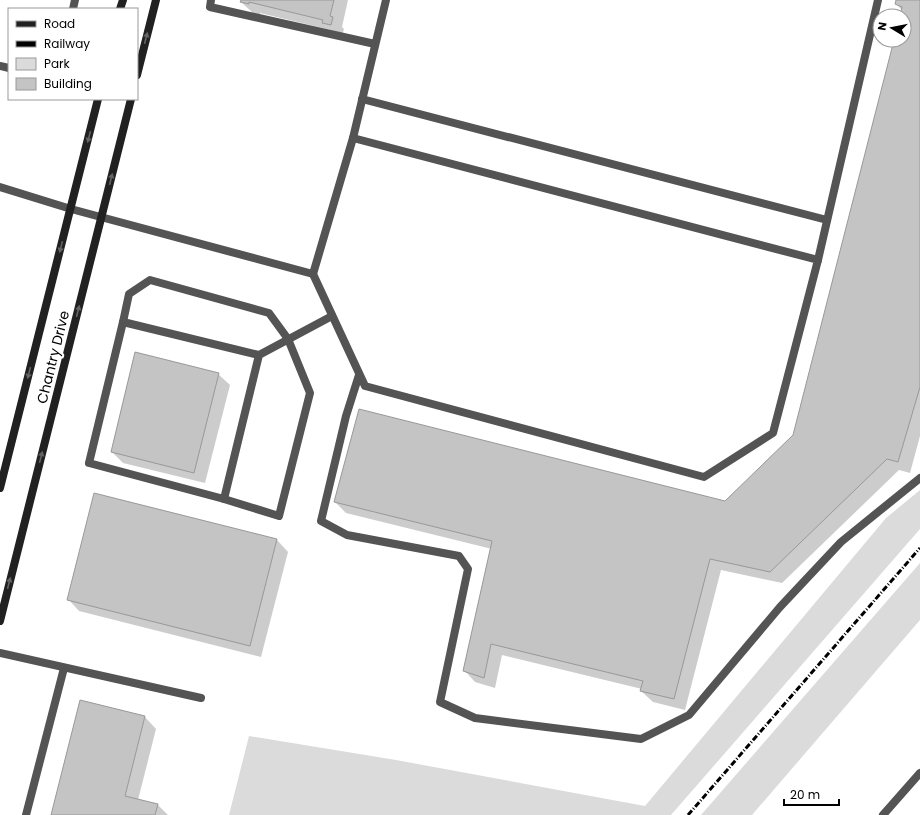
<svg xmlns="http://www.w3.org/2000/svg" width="920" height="815" font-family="Poppins,sans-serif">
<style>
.green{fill:#dbdbdb}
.shadow{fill:#0003}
.building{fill:#c4c4c4;stroke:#989898}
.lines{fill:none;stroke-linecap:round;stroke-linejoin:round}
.lane{stroke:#545454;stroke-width:8}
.street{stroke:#545454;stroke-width:8}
.secondary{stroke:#212121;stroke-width:8}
.rail{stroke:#000;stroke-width:3;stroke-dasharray:6 2 1 2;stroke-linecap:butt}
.oneway{fill:#646464}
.labels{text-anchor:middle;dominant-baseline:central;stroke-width:4;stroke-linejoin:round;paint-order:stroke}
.street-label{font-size:14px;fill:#000;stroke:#fff}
</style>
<rect width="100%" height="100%" fill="#fff"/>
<!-- green -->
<g class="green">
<path d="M920,490V529L671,815H229L249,736L396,760L645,806L886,518Z"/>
<path d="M920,563V620L752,815H701Z"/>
</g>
<!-- shadow -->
<g class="shadow">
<path d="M242,0H348L342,27L344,29L342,36L331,30L260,13V15L253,13L241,2Z"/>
<path d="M897,0H920V436L910,473L899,470L782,583L721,570L685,710L653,702L641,691L642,689L502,655L495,688L475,682L464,670L492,549L346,513L335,502H725L794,436L895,40H904V16H901L902,10L896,4Z"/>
<path d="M218,374L230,385L205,483L123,463L112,452Z"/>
<path d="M95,494L277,540L288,552L261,657L79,611L68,599Z"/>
<path d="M81,701L145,717L156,729L138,800L158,805L168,815H52Z"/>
</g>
<!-- building -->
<g class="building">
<path d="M241,0H334L330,16L333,17L331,25L322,23L323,20L249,2V4L240,2Z"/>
<path d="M896,0H920V387L898,462L887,459L770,572L710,559L674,699L640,691L643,681L491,644L484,678L463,671L492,541L334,502L359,409L725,501L793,435L894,40H904V16H900L902,7L895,4Z"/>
<path d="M135,352L219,373L194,473L111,452Z"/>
<path d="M94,493L277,539L250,646L67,600Z"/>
<path d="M80,700L145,716L125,796L158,804L155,815H51Z"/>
</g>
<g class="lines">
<!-- lane -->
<g class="lane">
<path d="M211,0L210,7L375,44"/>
<path d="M73,9L75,0"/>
<path d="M0,66L9,68"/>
<path d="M362,99L827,220"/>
<path d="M0,187L71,209L313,274L353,138L386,0"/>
<path d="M818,260L878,0"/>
<path d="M313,274L365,386L704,477L773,433L818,260L353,138"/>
<path d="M123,322L129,294L150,280L269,313L288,339L310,393L279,516L224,499"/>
<path d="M259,355L224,499L89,463L123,322L259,355L332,316"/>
<path d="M359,375L346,416L321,521L347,535L459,556L468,569L440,702L475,718L641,739L689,715L780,607L841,542L920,478"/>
<path d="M0,653L201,698"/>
<path d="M26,815L64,668"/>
</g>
<!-- street -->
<path class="street" d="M883,815L920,773"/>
<!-- secondary -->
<g class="secondary">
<path d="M120,9L123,0"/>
<path d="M137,75L156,0"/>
<path d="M0,488L98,99"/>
<path d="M0,621L131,99"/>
</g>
<!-- rail -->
<path class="rail" d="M688,815L920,548"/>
</g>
<!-- one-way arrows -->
<defs><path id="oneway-solid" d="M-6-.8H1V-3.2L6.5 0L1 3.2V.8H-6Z"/></defs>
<g class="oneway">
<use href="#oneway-solid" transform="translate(146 38) rotate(-76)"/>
<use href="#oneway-solid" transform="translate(89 137) rotate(104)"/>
<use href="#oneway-solid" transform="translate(111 179) rotate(-76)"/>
<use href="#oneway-solid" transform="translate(61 247) rotate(104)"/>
<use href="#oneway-solid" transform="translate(78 311) rotate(-76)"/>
<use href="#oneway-solid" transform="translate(29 373) rotate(104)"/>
<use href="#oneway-solid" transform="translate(41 457) rotate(-76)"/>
<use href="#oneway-solid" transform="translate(9 583) rotate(-76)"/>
</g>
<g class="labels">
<!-- street labels -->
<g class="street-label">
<text transform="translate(53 357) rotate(-76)">Chantry Drive</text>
</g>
</g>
<!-- legend -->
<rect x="8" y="8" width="130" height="92" fill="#ffffff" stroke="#999999"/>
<rect x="16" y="21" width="20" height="6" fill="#212121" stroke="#999999"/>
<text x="44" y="28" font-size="12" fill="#000000">Road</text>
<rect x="16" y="41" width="20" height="6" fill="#000000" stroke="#999999"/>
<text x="44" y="48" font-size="12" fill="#000000">Railway</text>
<rect x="16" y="58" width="20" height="12" fill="#dbdbdb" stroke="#999999"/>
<text x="44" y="68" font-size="12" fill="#000000">Park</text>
<rect x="16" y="78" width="20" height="12" fill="#c4c4c4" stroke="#999999"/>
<text x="44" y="88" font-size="12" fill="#000000">Building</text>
<!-- north arrow -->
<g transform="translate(892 28) rotate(280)"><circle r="19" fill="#ffffff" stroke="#999999"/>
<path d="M0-3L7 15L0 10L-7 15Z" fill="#000000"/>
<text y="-6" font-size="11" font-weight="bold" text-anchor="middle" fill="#000000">N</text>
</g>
<!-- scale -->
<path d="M784 799v6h55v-6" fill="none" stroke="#000000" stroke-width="2"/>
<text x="790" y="799" font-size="12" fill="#000000" stroke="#ffffff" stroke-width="3" paint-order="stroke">20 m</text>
</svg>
